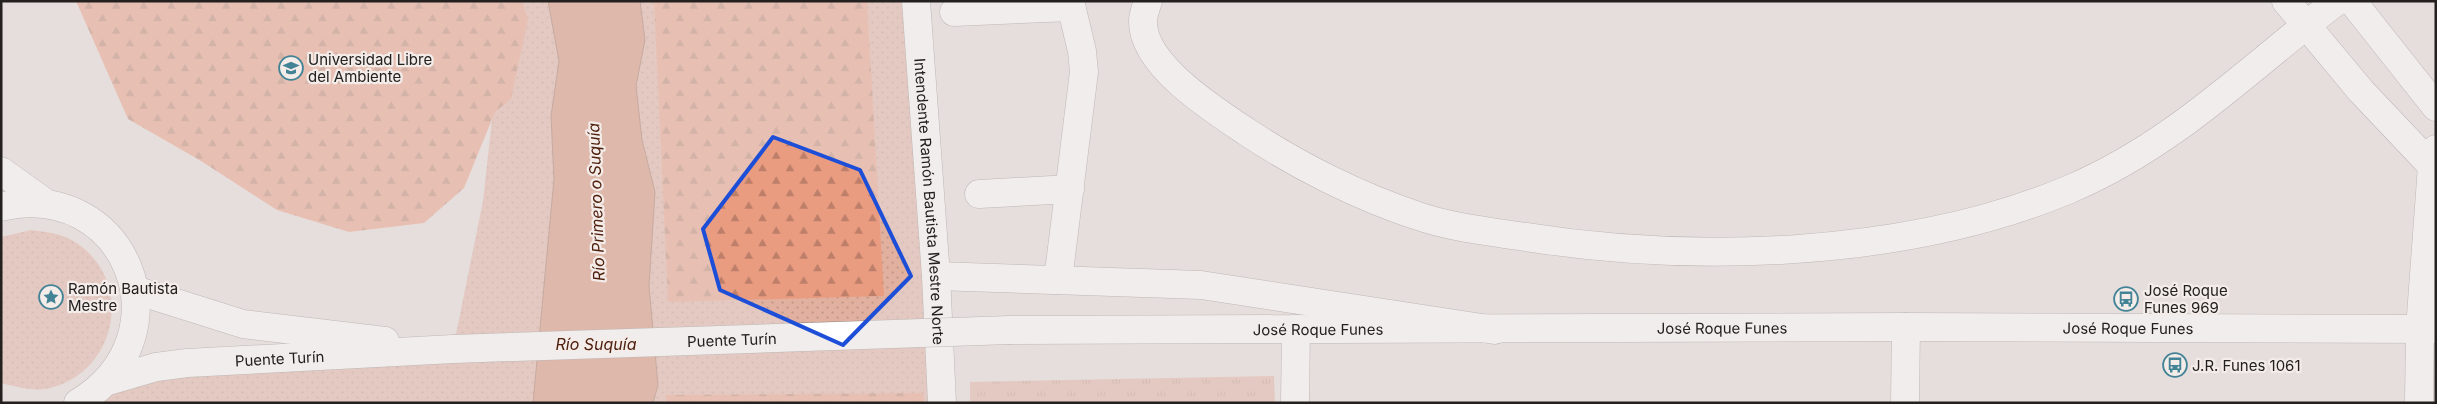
<svg xmlns="http://www.w3.org/2000/svg" width="2437" height="404" font-family="Inter,sans-serif">
<style>
.grass{fill:url(#grass-dots)}
.forest{fill:url(#forest-firs)}
.park{fill:url(#park-tufts)}
.water{fill:#d5896f;stroke:#a06a57}
.lines{fill:none;stroke-linecap:round;stroke-linejoin:round}
.minor-casing{stroke:#8f8886;stroke-width:29}
.secondary-casing{stroke:#8f8886;stroke-width:29}
.primary-casing{stroke:#8f8886;stroke-width:29}
.minor{stroke:#fff;stroke-width:28}
.secondary{stroke:#fff;stroke-width:28}
.primary{stroke:#fff;stroke-width:28}
.secondary-bridge-casing{stroke:#8f8886;stroke-width:29;stroke-linecap:butt}
.secondary-bridge{stroke:#fff;stroke-width:28}
.marked{fill:none;stroke:#1d4ed8;stroke-width:4;stroke-linejoin:round}
.labels{text-anchor:middle;dominant-baseline:central;stroke-width:4.5;stroke-linejoin:round;paint-order:stroke}
.poi-label{font-size:15px;fill:#23201f;stroke:#f3ece9;text-anchor:start}
.street-label{font-size:15px;fill:#23201f;stroke:#f3ece9}
.water-label{font-size:16px;font-style:italic;fill:#50200e;stroke:#f3ece9}
</style>
<defs>
<pattern id="grass-dots" width="8" height="8" patternUnits="userSpaceOnUse" patternTransform="scale(1.25)"><rect width="8" height="8" fill="#e1b09f"/><path d="M2 2h.1M6 6h.1" fill="none" stroke="#c19788" stroke-width="1.8" stroke-linecap="round"/></pattern>
<pattern id="forest-firs" width="22" height="20" patternUnits="userSpaceOnUse" patternTransform="scale(1.25)"><rect width="22" height="20" fill="#ea9c81"/><path d="M5 1l3.5 6h-7zM16 11l3.5 6h-7z" fill="#bd7f69"/></pattern>
<pattern id="park-tufts" width="24" height="20" patternUnits="userSpaceOnUse" patternTransform="scale(1.25)"><rect width="24" height="20" fill="#e1b09f"/><path d="M3 7l-1-3M5 7V3M7 7l1-3M15 17l-1-3M17 17v-4M19 17l1-3" fill="none" stroke="#c19788"/></pattern>
</defs>
<rect width="100%" height="100%" fill="#e6dedc"/>
<!-- grass -->
<g class="grass">
<path d="M505,1H548L559,61L551,116L554,179L533,403H98L108,381L453,349L483,201Z"/>
<path d="M640,1H916L942,403H653L658,385L649,286L655,192L642,140L636,85L645,40Z"/>
<path d="M31,230C46,232 61,233 75,242C135,280 118,371 50,388C34,392 17,387 1,383V237Z"/>
</g>
<!-- forest -->
<g class="forest">
<path d="M76,1H522L528,19L511,99L495,112L464,188L424,223L349,232L277,210L201,161L128,119Z"/>
<path d="M654,1H867L884,296L668,302Z"/>
<path d="M923,393L924,403H666V395Z"/>
</g>
<!-- park -->
<path class="park" d="M1274,376L1275,403H970V382Z"/>
<!-- water -->
<path class="water" d="M548,1H640L645,40L636,86L642,140L655,192L649,286L658,385L653,403H533L554,179L551,116L559,61Z"/>
<g class="lines">
<!-- minor casing -->
<g class="minor-casing">
<g id="minor">
<path d="M1148,1C1146,7 1143,15 1143,21C1142,65 1214,110 1247,132C1298,166 1360,197 1418,216C1450,227 1485,231 1519,236C1692,264 1907,258 2070,189C2174,145 2249,68 2337,1"/>
<path d="M2286,1L2361,91L2432,166"/>
<path d="M2352,1L2436,107"/>
<path d="M954,12L1071,7"/>
<path d="M979,194L1070,189"/>
<path d="M1058,280L1084,72L1082,51L1070,1"/>
<path d="M1295,403L1296,329"/>
<path d="M1905,403L1906,327"/>
<path d="M2419,403L2420,329L2432,166L2436,149"/>
</g>
</g>
<!-- secondary casing -->
<g class="secondary-casing">
<g id="secondary">
<path d="M135,290L243,324L385,341"/>
<path id="s1" d="M1010,330L1906,327L2436,329"/>
<path id="s2" d="M108,381L156,367L187,363L453,349"/>
</g>
</g>
<!-- primary casing -->
<g class="primary-casing">
<g id="primary">
<path id="s3" d="M916,1L936,276L942,403"/>
<path d="M1,171L47,204"/>
<path d="M1,207C125,177 190,335 78,403"/>
<path d="M936,276L1201,285L1495,330"/>
</g>
</g>
<!-- minor -->
<use href="#minor" class="minor"/>
<!-- secondary -->
<use href="#secondary" class="secondary"/>
<!-- primary -->
<use href="#primary" class="primary"/>
<!-- secondary-bridge casing -->
<g class="secondary-bridge-casing">
<g id="secondary-bridge">
<path id="s4" d="M453,349L1010,330"/>
</g>
</g>
<!-- secondary-bridge -->
<use href="#secondary-bridge" class="secondary-bridge"/>
</g>
<!-- marked area -->
<path d="M0 0H2437V404H0ZM773,137L860,170L911,276L843,345L720,290L703,229Z" fill="#e6dedc" fill-opacity=".55" fill-rule="evenodd"/>
<path class="marked" d="M773,137L860,170L911,276L843,345L720,290L703,229Z"/>
<!-- icons -->
<defs>
<g id="university-ring" transform="scale(1.25)"><circle r="9.5" fill="#f3ece9" stroke="#438396" stroke-width="1.5"/><path d="M0-5L7-2L0 1L-7-2ZM-4 1L0 2.5L4 1V4Q0 6-4 4Z" fill="#438396"/></g>
<g id="sight-ring" transform="scale(1.25)"><circle r="9.5" fill="#f3ece9" stroke="#438396" stroke-width="1.5"/><path d="M0-6L1.8-2.2L6-1.7L2.9 1.2L3.7 5.4L0 3.3L-3.7 5.4L-2.9 1.2L-6-1.7L-1.8-2.2Z" fill="#438396"/></g>
<g id="bus-ring" transform="scale(1.25)"><circle r="9.5" fill="#f3ece9" stroke="#438396" stroke-width="1.5"/><path d="M-5-6H5V4H4V6H2V4H-2V6H-4V4H-5ZM-3.5-4V0h7V-4ZM-3.5 1.2v1.5H-2V1.2ZM2 1.2v1.5H3.5V1.2Z" fill="#438396"/></g>
</defs>
<g fill-rule="evenodd">
<use href="#university-ring" x="291" y="68"/>
<use href="#sight-ring" x="51" y="297"/>
<use href="#bus-ring" x="2126" y="299"/>
<use href="#bus-ring" x="2175" y="365"/>
</g>
<g class="labels">
<!-- poi labels -->
<g class="poi-label">
<text x="308" y="59">Universidad Libre<tspan x="308" dy="17">del Ambiente</tspan></text>
<text x="68" y="288">Ramón Bautista<tspan x="68" dy="17">Mestre</tspan></text>
<text x="2144" y="290">José Roque<tspan x="2144" dy="17">Funes 969</tspan></text>
<text x="2192" y="365">J.R. Funes 1061</text>
</g>
<!-- street labels -->
<g class="street-label">
<text stroke="none"><textPath href="#s3" startOffset="201">Intendente Ramón Bautista Mestre Norte</textPath></text>
<text stroke="none"><textPath href="#s1" startOffset="712">José Roque Funes</textPath></text>
<text stroke="none"><textPath href="#s1" startOffset="1118">José Roque Funes</textPath></text>
<text stroke="none"><textPath href="#s1" startOffset="308">José Roque Funes</textPath></text>
<text stroke="none"><textPath href="#s4" startOffset="279">Puente Turín</textPath></text>
<text stroke="none"><textPath href="#s2" startOffset="174">Puente Turín</textPath></text>
</g>
<!-- water labels -->
<g class="water-label">
<text transform="translate(596 202) rotate(-92)">Río Primero o Suquía</text>
<text x="596" y="344">Río Suquía</text>
</g>
</g>
<!-- border -->
<rect width="2437" height="404" fill="none" stroke="#23201f" stroke-width="5"/>
</svg>
